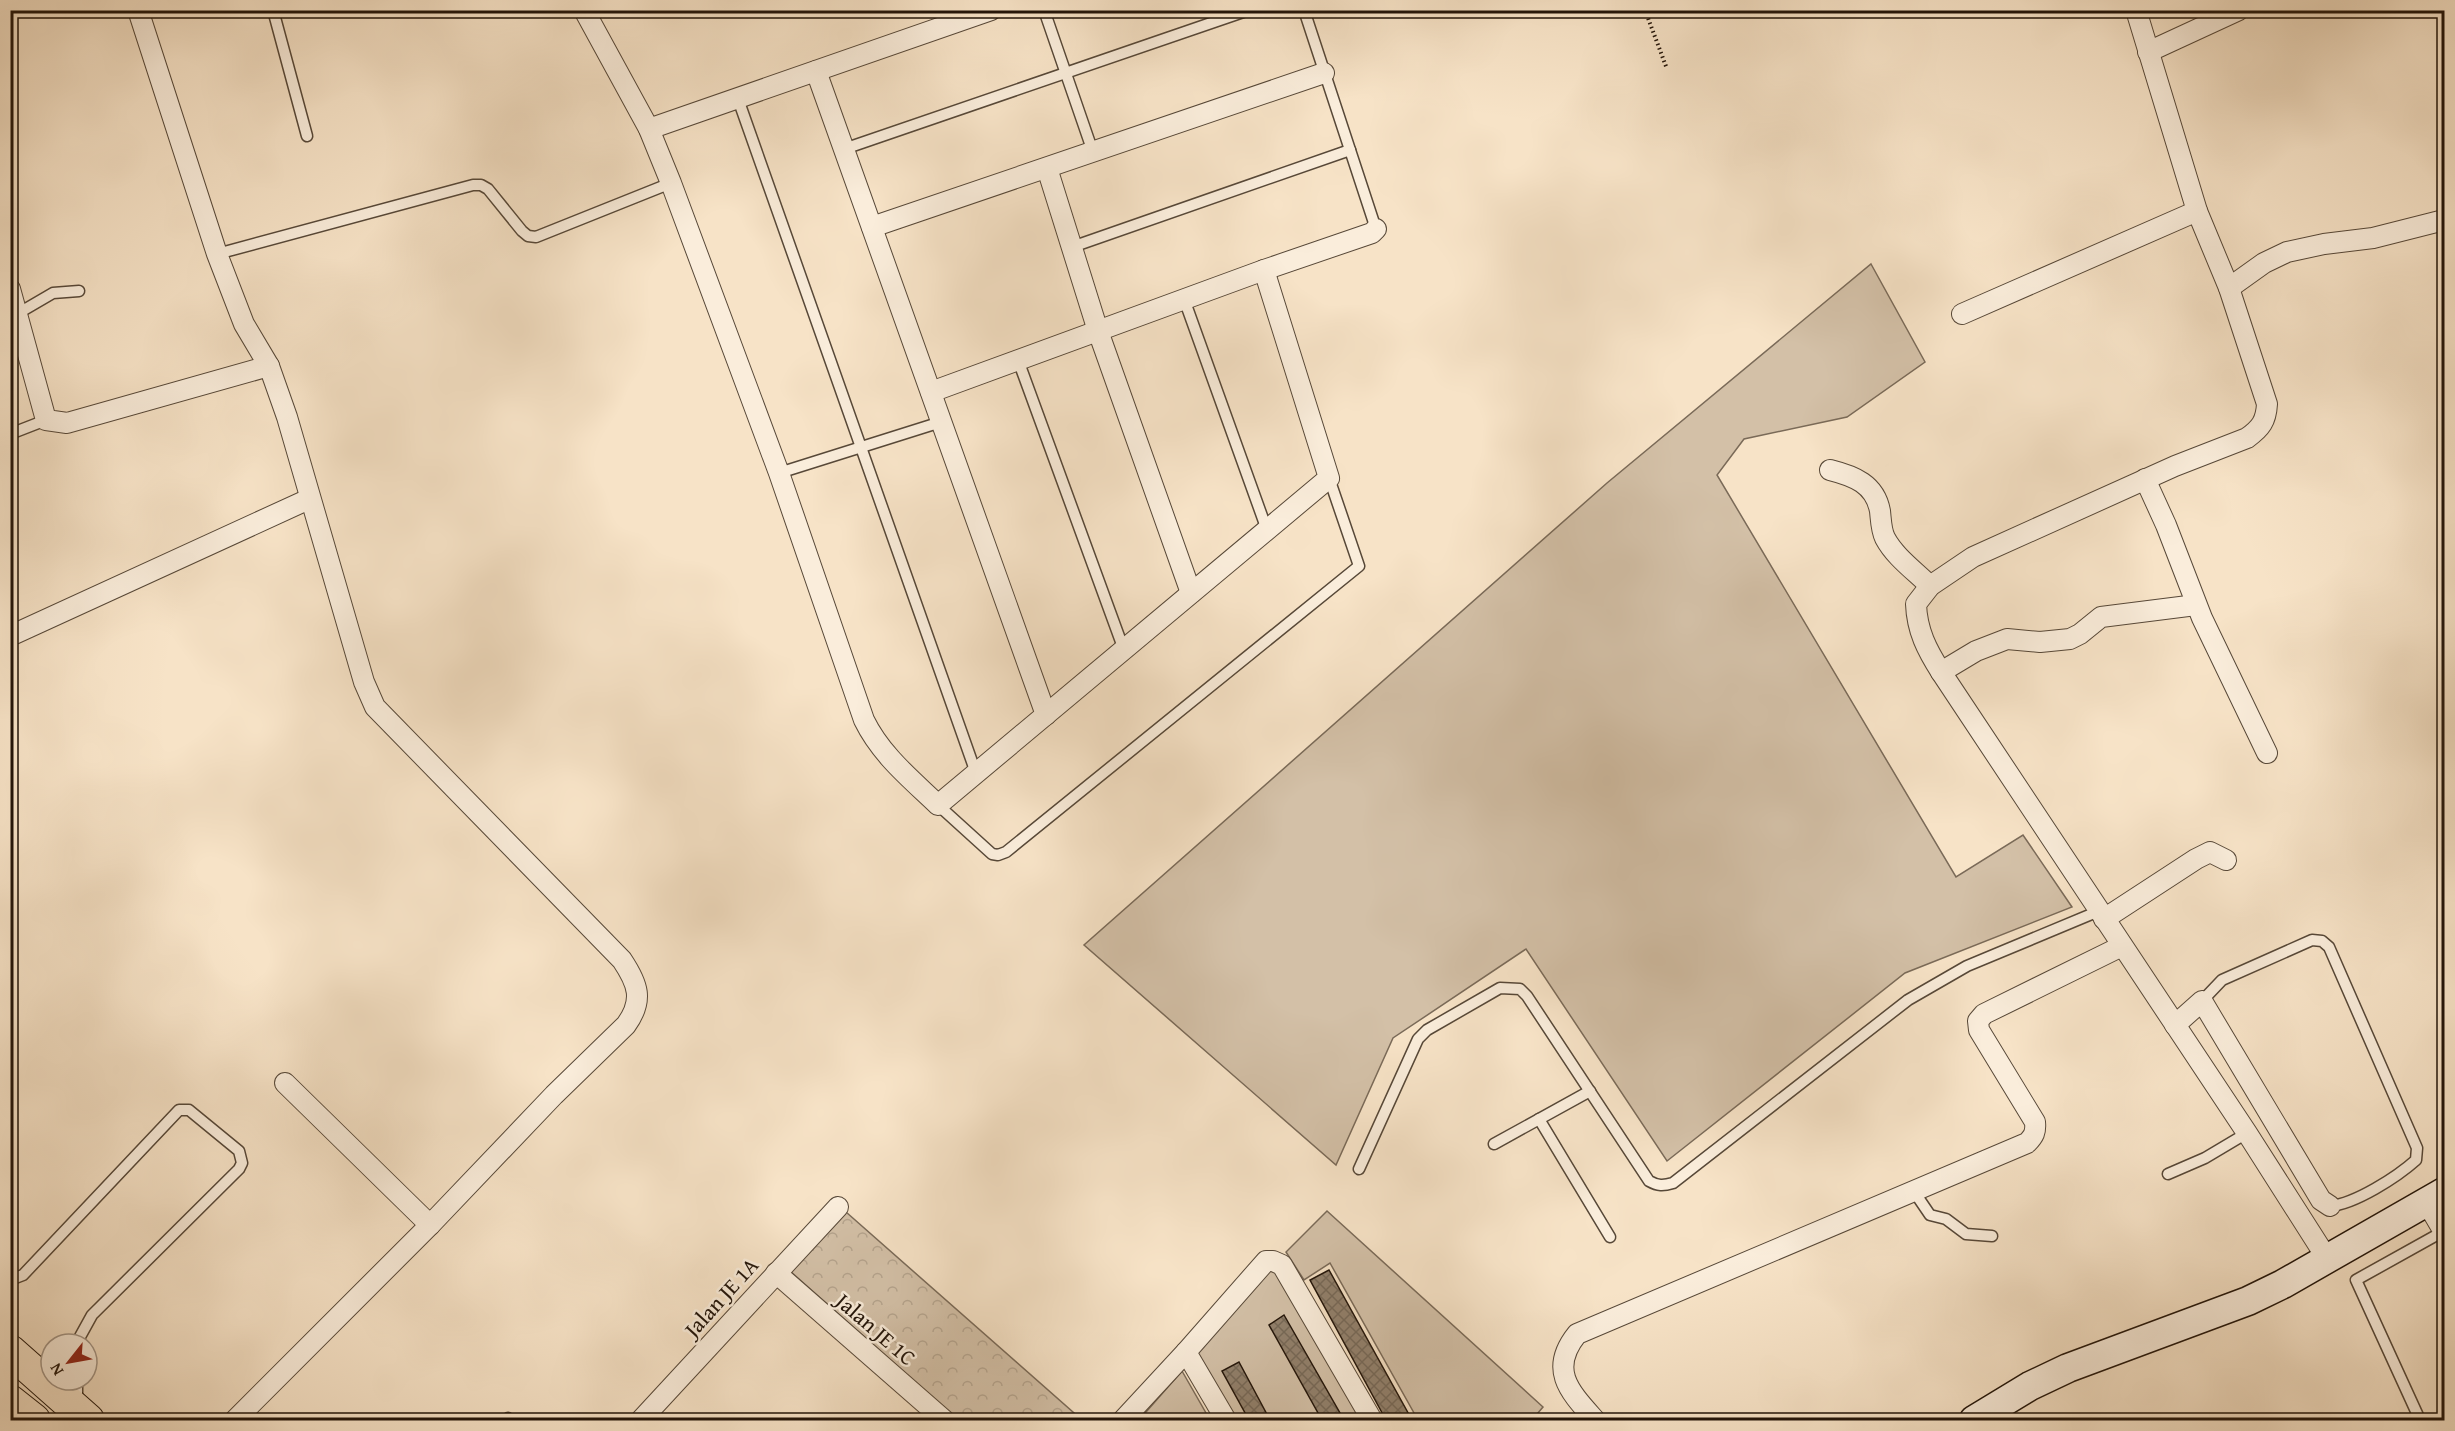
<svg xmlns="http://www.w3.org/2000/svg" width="2455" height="1431" font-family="'Gentium Book Plus',serif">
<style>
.grass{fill:#d3c0a7;stroke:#7a6a58;stroke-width:1.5}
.forest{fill:url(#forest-crowns);stroke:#7a6a58;stroke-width:1.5}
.building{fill:url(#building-cross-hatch);stroke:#221409;stroke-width:1.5}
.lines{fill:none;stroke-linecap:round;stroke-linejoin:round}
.lane-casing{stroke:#574838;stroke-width:13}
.street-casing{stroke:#574838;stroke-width:22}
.secondary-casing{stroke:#221409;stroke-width:31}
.primary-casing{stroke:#221409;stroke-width:34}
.path{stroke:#221409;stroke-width:4;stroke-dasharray:1.5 3;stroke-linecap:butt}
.lane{stroke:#faeddb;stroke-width:10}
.street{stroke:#faeddb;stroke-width:20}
.secondary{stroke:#faeddb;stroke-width:28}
.primary{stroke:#f7e3c7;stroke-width:32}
.labels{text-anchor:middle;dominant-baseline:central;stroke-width:5;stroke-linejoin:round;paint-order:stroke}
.street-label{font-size:22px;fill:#221409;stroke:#faeddb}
</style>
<defs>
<pattern id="forest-crowns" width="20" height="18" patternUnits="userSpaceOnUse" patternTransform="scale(1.5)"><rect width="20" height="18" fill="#d3c0a7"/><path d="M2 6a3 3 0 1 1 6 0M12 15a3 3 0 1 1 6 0" fill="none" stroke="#b5a48e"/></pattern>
<pattern id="building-cross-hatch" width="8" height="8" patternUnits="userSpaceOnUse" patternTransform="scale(1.5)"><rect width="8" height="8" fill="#91806c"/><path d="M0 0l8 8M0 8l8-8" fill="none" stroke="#766857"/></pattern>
</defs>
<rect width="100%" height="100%" fill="#f7e3c7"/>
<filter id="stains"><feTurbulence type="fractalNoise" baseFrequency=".00333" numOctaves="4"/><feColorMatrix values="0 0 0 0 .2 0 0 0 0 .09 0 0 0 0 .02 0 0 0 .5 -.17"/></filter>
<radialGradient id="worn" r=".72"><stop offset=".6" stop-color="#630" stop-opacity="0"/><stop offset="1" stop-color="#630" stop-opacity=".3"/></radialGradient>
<!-- grass -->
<g class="grass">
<path d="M1871,264L1925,362L1847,417L1744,439L1717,475L1956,877L2023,835L2072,907L1905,973L1667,1161L1526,949L1393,1038L1336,1165L1084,945L1607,483Z"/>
<path d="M1327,1211L1543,1407L1532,1420H1418L1330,1263L1304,1280L1286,1252Z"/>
<path d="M1273,1267L1367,1420H1232L1193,1352Z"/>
<path d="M1182,1371L1210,1420H1139Z"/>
</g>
<!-- forest -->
<path class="forest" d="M846,1212L1082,1420H958L790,1271Z"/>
<!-- building -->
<g class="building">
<path d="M1329,1270L1412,1420H1386L1310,1280Z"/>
<path d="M1284,1315L1344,1420H1322L1269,1325Z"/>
<path d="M1239,1362L1270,1420H1249L1222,1371Z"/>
</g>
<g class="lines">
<!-- lane casing -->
<g class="lane-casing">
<g id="lane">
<path d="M273,10L307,136"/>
<path d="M1044,10L1093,152"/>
<path d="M1304,10L1376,229"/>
<path d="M738,99L976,773"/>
<path d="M844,149L1249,10"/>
<path d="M1072,247L1350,150"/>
<path d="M217,254L473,185H481L488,189L522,231L528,236L536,237L671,183"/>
<path d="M1184,299L1267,530"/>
<path d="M17,314L53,293L79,291"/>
<path d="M1018,360L1124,650"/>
<path d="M10,434L46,420"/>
<path d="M779,473L941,422"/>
<path d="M938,805L992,854L998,855L1006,852L1359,566L1329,478"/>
<path d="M2202,1001L2222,980L2312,940L2322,941L2329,947L2417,1148L2416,1160C2397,1177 2355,1204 2330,1206"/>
<path d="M1539,1119L1610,1237"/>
<path d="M1494,1144L1590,1091"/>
<path d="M1359,1169L1418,1039L1427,1030L1500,988L1520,989L1527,996L1649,1181C1658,1186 1663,1186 1673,1183L1908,1000L1967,966L2099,911"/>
<path d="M2168,1174L2205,1158L2247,1133"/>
<path d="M1913,1190L1930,1215L1946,1219L1966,1234L1992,1236"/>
<path d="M10,1280L23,1275L179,1110H189L239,1151L242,1163L239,1169L92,1315L76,1344"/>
<path d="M77,1404V1380"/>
<path d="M506,1420L508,1418"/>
<path d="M2420,1420L2356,1280L2444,1231"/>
</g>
</g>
<!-- street casing -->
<g class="street-casing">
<g id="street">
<path d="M138,10L217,254L244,324L269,366L287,417L364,682L375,707L622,960C638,984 644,1000 626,1025L554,1095L430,1225L235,1420"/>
<path d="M584,10L649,129L671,183L779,473L864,720C881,755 911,779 938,805L1329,478L1264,270"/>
<path d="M2136,10L2197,211L2229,288L2267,404C2266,421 2261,428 2247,438L2175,466L1973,557L1930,586L1916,604C1917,631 1927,650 1941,672L2247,1133L2328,1260"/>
<path d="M2148,52L2239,10"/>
<path d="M816,71L1046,715"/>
<path d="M649,129L991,10"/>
<path d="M1047,168L1098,331L1191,593"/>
<path d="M872,227L1324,73"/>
<path d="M2229,288L2264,263L2287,252L2324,244L2373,238L2444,220"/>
<path d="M10,289L46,420L67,423L269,366"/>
<path d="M1962,314L2197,211"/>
<path d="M931,392L1264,270L1372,233L1376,229"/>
<path d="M1830,470C1854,476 1875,484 1880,511C1881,520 1881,530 1885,538C1895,557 1915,571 1930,586"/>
<path d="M2145,479L2166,525L2202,618L2267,753"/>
<path d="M10,636L309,499"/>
<path d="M1941,672L1976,651L2007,639L2040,642L2070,639L2080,634L2101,617L2196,605"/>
<path d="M2104,919L2196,859L2210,852L2226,860"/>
<path d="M2175,1025L2202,1001L2321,1200L2330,1206"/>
<path d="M285,1083L430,1225"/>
<path d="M2427,1203L2444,1232"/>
<path d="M776,1273L944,1420"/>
<path d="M641,1420L838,1207"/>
<path d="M1123,1420L1186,1352"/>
<path d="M1226,1420L1186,1352L1266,1261H1273L1282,1265L1372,1420"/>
<path d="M1595,1420C1570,1392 1548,1370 1577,1334L2027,1143C2034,1136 2036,1132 2035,1122L1979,1030L1978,1021L1984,1014L2122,946"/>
</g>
</g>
<!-- secondary casing -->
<g class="secondary-casing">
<path id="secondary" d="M1974,1420L2030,1386L2068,1368L2248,1301L2283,1284L2444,1192"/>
</g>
<!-- primary casing -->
<g class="primary-casing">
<g id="primary">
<path d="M10,1351L88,1420"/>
<path d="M10,1401L34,1420"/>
</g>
</g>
<!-- path -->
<path class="path" d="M1645,10L1667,69"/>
<!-- lane -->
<use href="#lane" class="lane"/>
<!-- street -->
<use href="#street" class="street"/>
<!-- secondary -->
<use href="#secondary" class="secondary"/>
<!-- primary -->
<use href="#primary" class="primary"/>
</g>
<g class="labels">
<!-- street labels -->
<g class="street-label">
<text transform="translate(721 1297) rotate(-48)">Jalan JE 1A</text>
<text transform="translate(876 1329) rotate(41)">Jalan JE 1C</text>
</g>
</g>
<!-- margin -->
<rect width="2455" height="1431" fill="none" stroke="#f7e3c7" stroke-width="36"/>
<rect x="12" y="12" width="2431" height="1407" fill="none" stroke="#221409" stroke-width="3"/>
<rect x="18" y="18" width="2419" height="1395" fill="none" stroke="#221409" stroke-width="1.5"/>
<!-- north arrow -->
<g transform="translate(69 1362) rotate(239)"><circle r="28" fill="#faeddb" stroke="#a49687" stroke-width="1.5"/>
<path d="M0-4.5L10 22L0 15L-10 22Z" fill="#8f2418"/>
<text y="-9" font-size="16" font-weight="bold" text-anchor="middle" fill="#221409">N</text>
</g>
<rect width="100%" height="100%" filter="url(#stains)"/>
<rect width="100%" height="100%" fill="url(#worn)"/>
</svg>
